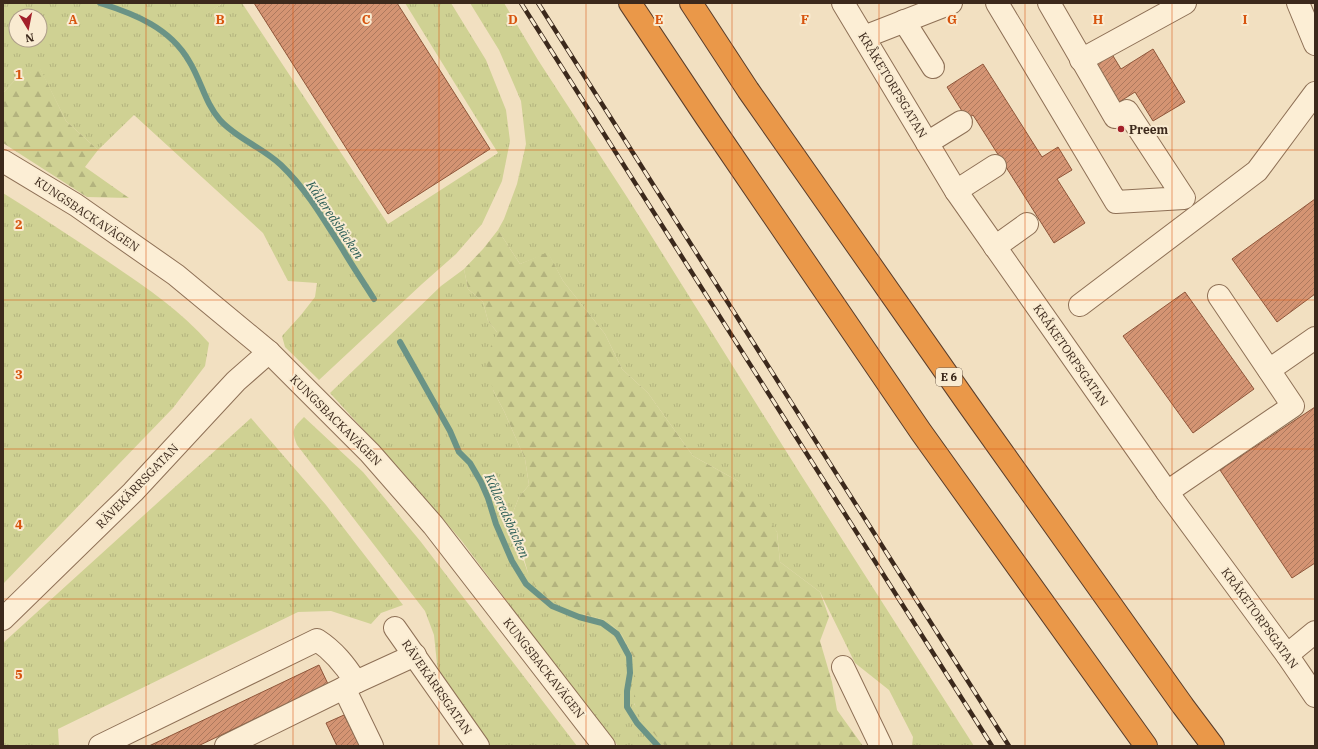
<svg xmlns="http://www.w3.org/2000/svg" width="1318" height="749" font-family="'IBM Plex Serif',serif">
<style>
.grass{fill:url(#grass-tufts);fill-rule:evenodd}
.forest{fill:url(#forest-firs)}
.pitch{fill:#cfd193}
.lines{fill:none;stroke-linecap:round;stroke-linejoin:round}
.stream{stroke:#6a9386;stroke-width:6}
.building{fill:url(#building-hatch);stroke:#8f563a}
.minor-casing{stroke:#8e7056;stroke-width:24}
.highway-casing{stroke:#5b3e2b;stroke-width:24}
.minor{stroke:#fceed5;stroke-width:22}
.highway{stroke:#ea9849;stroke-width:22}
.rail-casing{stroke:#3c291c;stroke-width:4.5}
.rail{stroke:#f9ebd1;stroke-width:3;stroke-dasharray:9;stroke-linecap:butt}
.grid{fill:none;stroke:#d7540e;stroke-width:1;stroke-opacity:0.55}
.poi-dot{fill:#a3202a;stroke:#f9ebd1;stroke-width:1.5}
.labels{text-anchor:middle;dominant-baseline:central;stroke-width:4;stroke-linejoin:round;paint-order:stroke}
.shield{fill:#f9ebd1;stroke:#756352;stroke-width:1}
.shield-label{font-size:11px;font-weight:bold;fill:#3c291c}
.street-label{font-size:12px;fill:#3c291c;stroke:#f9ebd1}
.poi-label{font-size:12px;font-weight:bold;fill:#3c291c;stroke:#f9ebd1;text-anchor:start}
.water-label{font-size:13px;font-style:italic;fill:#2a5d56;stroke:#f9ebd1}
.grid-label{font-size:13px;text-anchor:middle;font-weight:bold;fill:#d7540e;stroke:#f9ebd1;stroke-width:4;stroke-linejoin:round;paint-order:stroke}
</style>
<defs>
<pattern id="grass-tufts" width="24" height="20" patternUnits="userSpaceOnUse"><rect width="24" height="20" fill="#cfd193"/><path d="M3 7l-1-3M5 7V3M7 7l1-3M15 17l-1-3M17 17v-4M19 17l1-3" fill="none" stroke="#b3b37e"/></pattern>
<pattern id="forest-firs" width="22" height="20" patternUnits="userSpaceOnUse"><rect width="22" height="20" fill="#cfd193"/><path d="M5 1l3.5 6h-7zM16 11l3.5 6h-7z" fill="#b3b37e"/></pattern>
<pattern id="building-hatch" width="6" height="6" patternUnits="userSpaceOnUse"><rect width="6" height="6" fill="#d49473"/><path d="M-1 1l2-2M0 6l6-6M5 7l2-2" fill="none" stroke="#ad795e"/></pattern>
</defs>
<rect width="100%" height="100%" fill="#f2e0c1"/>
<!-- grass -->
<g class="grass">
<path d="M3,3H198L206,14L223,3H242L388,224L498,153L405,3H451L486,60L506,110L510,141L502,181L482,224L456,254L422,284L319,380L285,347L282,336L301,315L315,297L317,283L288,281L263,233L134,115L98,150L66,121L40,69L17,78L3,93ZM16,16H40V40H16Z"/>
<path d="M470,3H504L538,60L627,197L801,475L974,746H912L913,737L889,690L855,663L820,592L780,562L777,532L738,481L693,456L648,393L622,369L605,334L563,281L548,253L520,264L498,230L504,219L517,184L526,144L521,101L499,50Z"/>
<path d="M3,193C40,216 76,240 113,265C147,288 182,312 209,343L205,366L173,408L3,584Z"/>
<path d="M464,269L468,289L483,302L488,321L497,332L493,390L504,411L525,459L529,485L519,497L512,515L522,556L528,573L583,614L608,621L622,635L634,659V704L665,746H618L557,668L461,540L405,475L330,393L441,286Z"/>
<path d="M304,417L363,472L421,542L577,746H489L440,676L437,664L434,635L425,611L297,445C291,430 293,428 304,417Z"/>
<path d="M251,418L326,505L403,605L381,613L371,624L331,611L298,612L58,729L59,746H3V643Z"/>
</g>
<!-- forest -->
<g class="forest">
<path d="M40,68L66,121L98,150L85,167L129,198L87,197L3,143V93L17,78Z"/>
<path d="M498,230L520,264L548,252L563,281L605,334L622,369L648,393L693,456L738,481L754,496L777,532L780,562L820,592L829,617L820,641L832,682L837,710L863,746H665L641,719L634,703V659L622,635L608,621L583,614L555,603L536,588L528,573L512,515L519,497L529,485L525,459L504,411L493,390L485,360L497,332L488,321L483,302L468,289L464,269L483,249Z"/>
</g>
<!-- pitch -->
<path class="pitch" d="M198,3H223L205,15Z"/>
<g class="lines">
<!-- stream -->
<g class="stream">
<path d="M100,3C135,14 170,28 189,61C201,80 205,103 220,120C237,139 262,147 281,165C307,190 324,220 343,250C353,267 364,283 374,299"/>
<path d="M400,342L450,431L459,452L470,463L481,482L488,498L496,524L512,561L526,584L552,606L579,617L602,623L617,634L629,656L630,673L627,691V707L637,723L658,746"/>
</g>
</g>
<!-- building -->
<g class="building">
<path d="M254,3H397L490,149L388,214Z"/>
<path d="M1153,49L1185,102L1153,121L1135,92L1116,104L1091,63L1110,51L1121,69Z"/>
<path d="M983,64L1042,157L1058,147L1072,170L1057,179L1085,223L1054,243L973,115L967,119L947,87Z"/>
<path d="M1315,199V294L1277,322L1232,259Z"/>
<path d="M1185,292L1254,389L1193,433L1123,336Z"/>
<path d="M1315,407V563L1292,578L1220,470Z"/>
<path d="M319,665L328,684L198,746H149Z"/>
<path d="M344,715L360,746H337L326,723Z"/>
</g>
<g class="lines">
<!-- minor casing -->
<g class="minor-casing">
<g id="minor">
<path d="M843,3L956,191L1167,492L1287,655L1315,696"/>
<path d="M997,3L1116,202L1184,198L1127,111L1115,117L1049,3"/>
<path d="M1298,3L1315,44"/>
<path d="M904,21L933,67"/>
<path d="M864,37L951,3"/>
<path d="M1081,60L1185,3"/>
<path d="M927,143L961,122"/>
<path d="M3,161L76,205L176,275L269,352L370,453L433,525L604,746"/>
<path d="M956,191L995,166"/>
<path d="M995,247L1027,224"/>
<path d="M1080,305L1257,171L1315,93"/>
<path d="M1269,370L1315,338"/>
<path d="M1167,492L1293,406L1219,296"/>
<path d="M3,619L133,492L236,381L269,352"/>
<path d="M395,628L478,746"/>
<path d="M1287,655L1315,632"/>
<path d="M843,667L881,746"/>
<path d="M344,688L372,746"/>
<path d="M100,746L317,640C334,651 345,665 356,682"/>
<path d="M226,746L356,682L415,655"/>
</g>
</g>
<!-- highway casing -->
<g class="highway-casing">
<g id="highway">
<path d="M630,3L706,117L921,432L1146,746"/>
<path d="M691,3L748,90L968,404L1183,706L1213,746"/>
</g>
</g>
<!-- minor -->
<use href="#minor" class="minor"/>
<!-- highway -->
<use href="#highway" class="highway"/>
<!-- rail casing -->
<g class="rail-casing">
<g id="rail">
<path d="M521,3L992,746"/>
<path d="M538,3L1009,746"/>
</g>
</g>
<!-- rail -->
<use href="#rail" class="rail"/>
</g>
<!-- grid -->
<path class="grid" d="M146,3V746M293,3V746M439,3V746M586,3V746M732,3V746M879,3V746M1025,3V746M1172,3V746M3,150H1315M3,300H1315M3,449H1315M3,599H1315"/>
<!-- markers -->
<circle class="poi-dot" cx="1121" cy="129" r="4"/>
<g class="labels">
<!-- shield labels -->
<rect class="shield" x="936" y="368" width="26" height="18" rx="3"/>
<g class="shield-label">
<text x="949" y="377">E 6</text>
</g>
<!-- street labels -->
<g class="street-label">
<text transform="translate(893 85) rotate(59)">KRÅKETORPSGATAN</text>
<text transform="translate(87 214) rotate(34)">KUNGSBACKAVÄGEN</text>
<text transform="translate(1071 355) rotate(55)">KRÅKETORPSGATAN</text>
<text transform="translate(336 420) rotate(45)">KUNGSBACKAVÄGEN</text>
<text transform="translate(137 486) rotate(-46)">RÄVEKÄRRSGATAN</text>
<text transform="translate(1260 618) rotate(54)">KRÅKETORPSGATAN</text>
<text transform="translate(544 668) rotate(52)">KUNGSBACKAVÄGEN</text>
<text transform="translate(437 687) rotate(55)">RÄVEKÄRRSGATAN</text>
</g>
<!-- poi labels -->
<g class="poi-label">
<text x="1129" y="129">Preem</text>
</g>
<!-- water labels -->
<g class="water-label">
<text transform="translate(335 220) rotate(56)">Kålleredsbäcken</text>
<text transform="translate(507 516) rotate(66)">Kålleredsbäcken</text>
</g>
</g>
<g class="grid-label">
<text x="73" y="24">A</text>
<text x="220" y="24">B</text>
<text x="366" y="24">C</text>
<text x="513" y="24">D</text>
<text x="659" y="24">E</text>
<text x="805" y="24">F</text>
<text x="952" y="24">G</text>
<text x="1098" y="24">H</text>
<text x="1245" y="24">I</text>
<text x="19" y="79">1</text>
<text x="19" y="229">2</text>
<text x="19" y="379">3</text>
<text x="19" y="529">4</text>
<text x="19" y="679">5</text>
</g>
<!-- border -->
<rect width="1318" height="749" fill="none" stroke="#3c291c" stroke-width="8"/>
<!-- north arrow -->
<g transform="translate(28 28) rotate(170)"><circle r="19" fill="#f9ebd1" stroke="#ad9d89"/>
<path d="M0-3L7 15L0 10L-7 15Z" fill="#a3202a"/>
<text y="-6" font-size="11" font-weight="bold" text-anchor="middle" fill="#3c291c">N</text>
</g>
</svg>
